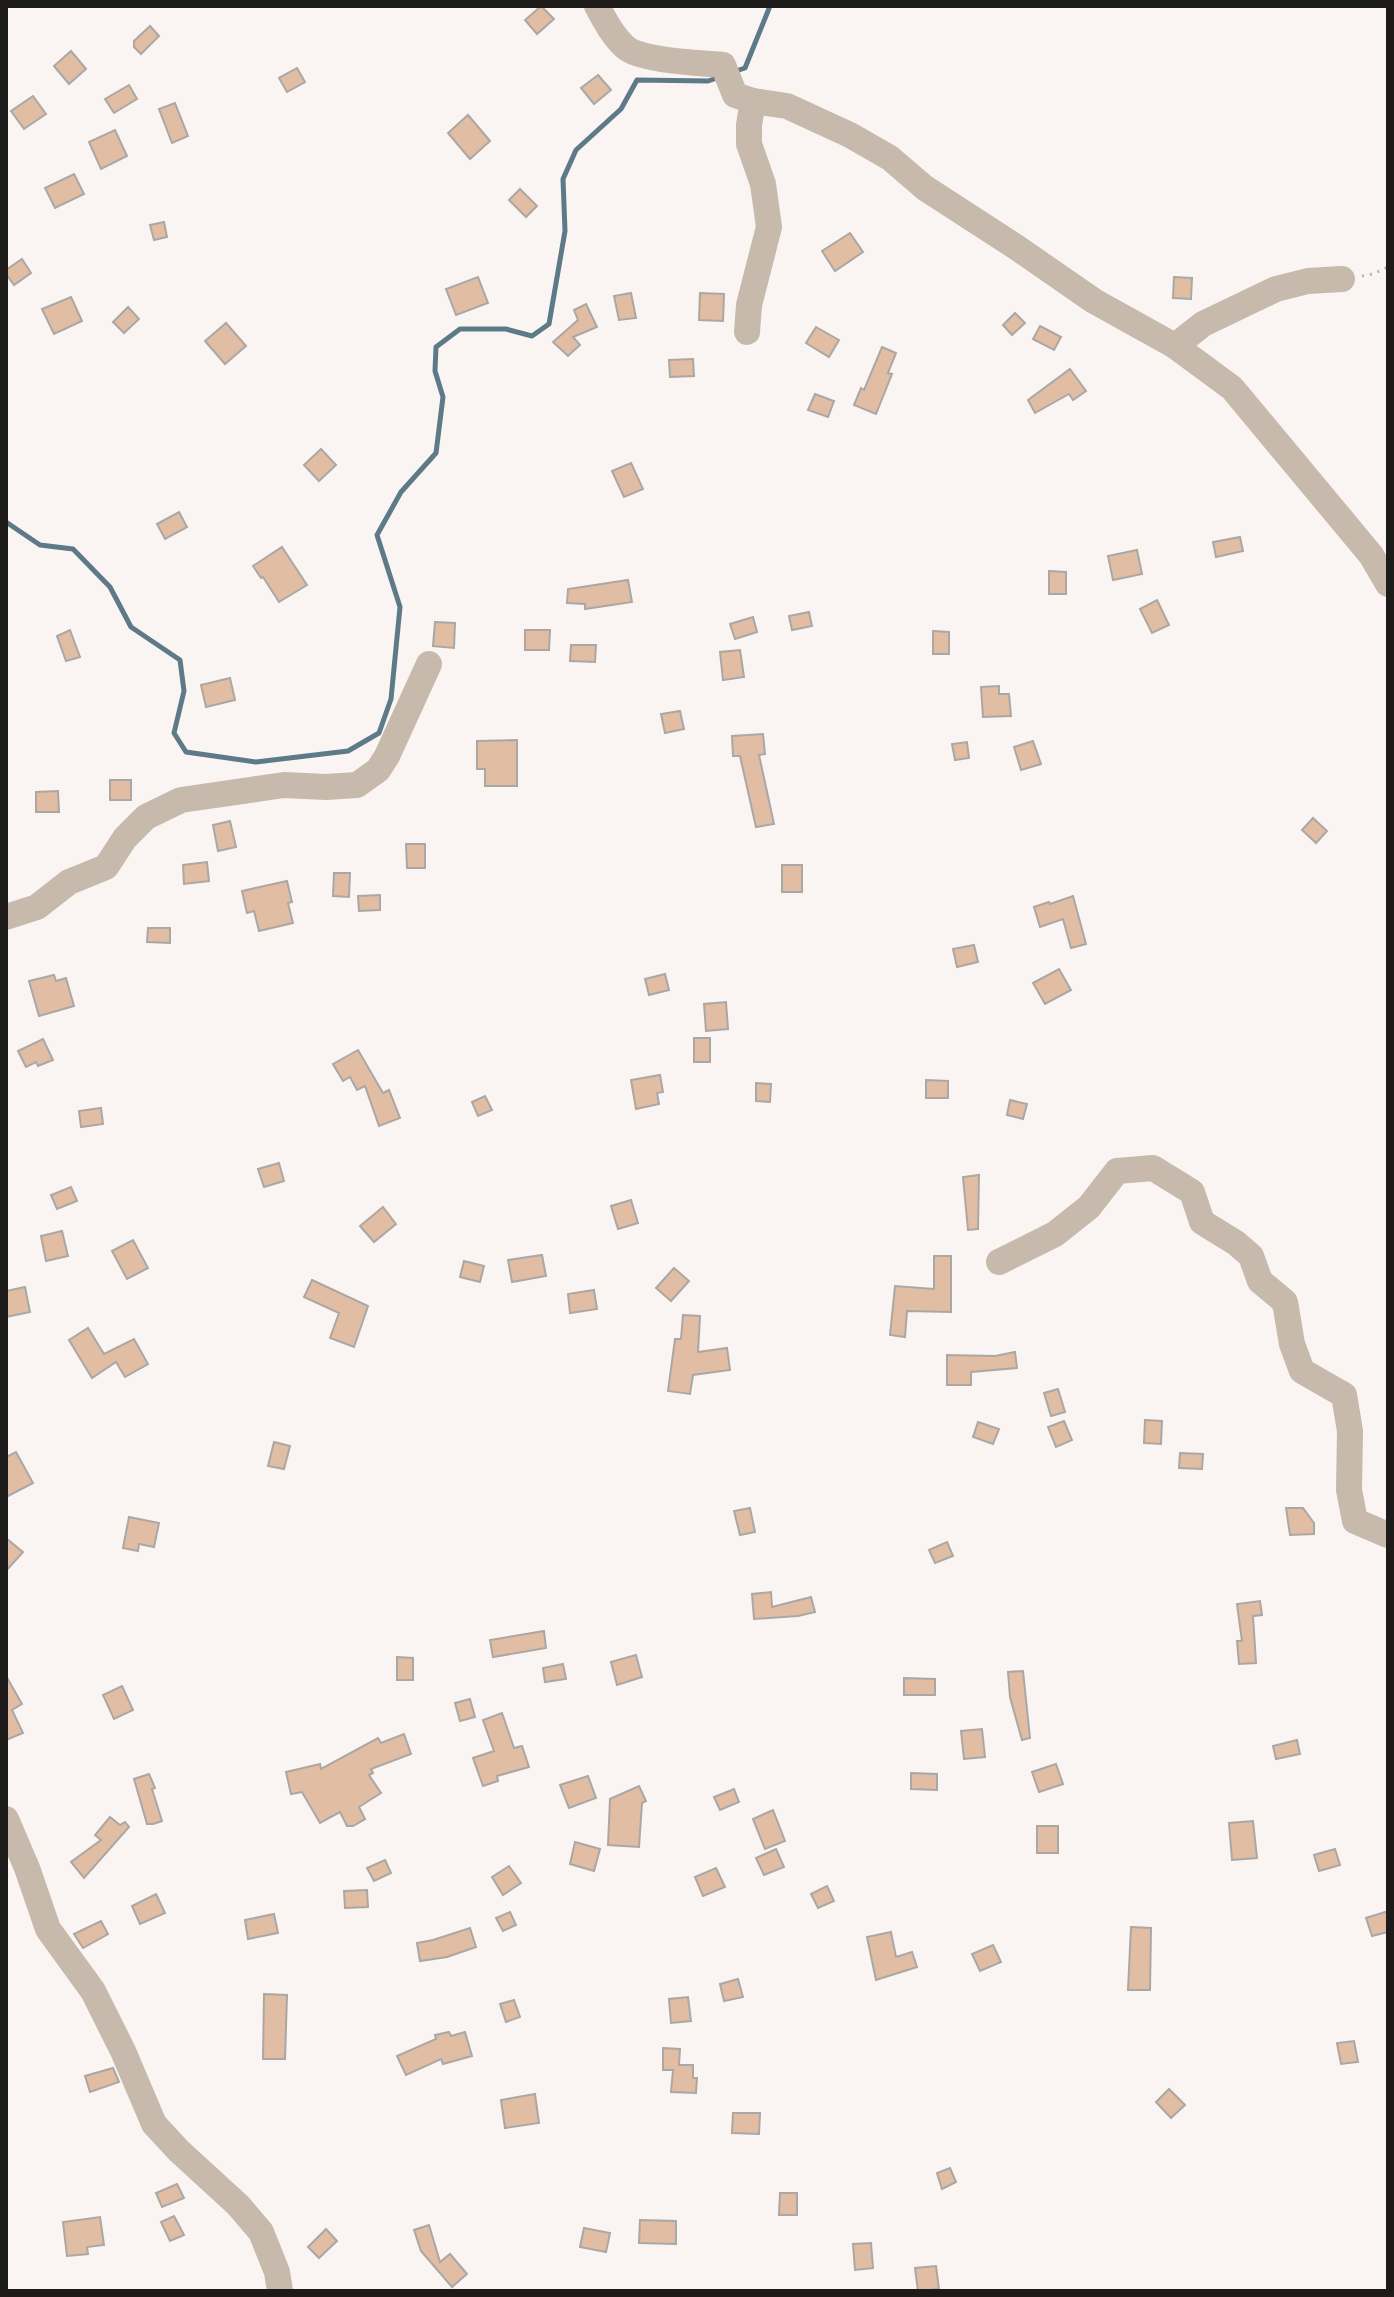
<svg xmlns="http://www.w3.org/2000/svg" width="1394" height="2297" font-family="'PT Sans',sans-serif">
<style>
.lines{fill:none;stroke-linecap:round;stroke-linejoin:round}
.stream{stroke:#5e7a89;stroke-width:5}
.building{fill:#e1bda4;stroke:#aba7a4;stroke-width:2}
.path{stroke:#b6b3b0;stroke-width:3;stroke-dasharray:2 6;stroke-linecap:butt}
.minor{stroke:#c7b9ac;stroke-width:26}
</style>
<rect width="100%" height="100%" fill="#faf5f2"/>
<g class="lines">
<!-- stream -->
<g class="stream">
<path d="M733,72L745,68L770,6"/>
<path d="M6,522L40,545L73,549L110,587L131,627L180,660L184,691L174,733L186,752L256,762L348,751L379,733L391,699L400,607L377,535L401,492L436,453L443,397L435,371L436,347L460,329H506L532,336L549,324L565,231L563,179L576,150L621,109L637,80L708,81L720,77"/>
</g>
</g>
<!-- building -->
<g class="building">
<path d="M541,6L554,19L537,34L525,20Z"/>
<path d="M150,26L159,36L141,54L134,47V41Z"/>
<path d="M71,51L86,69L69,84L54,66Z"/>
<path d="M297,68L305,82L287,92L279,78Z"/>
<path d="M598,75L611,90L594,104L581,88Z"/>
<path d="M129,85L137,99L114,113L105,99Z"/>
<path d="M33,96L46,114L24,129L11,111Z"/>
<path d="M175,103L188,136L172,143L159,109Z"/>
<path d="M468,115L490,141L470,159L448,133Z"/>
<path d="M115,130L127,156L101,169L89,142Z"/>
<path d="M74,174L84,194L55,208L45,188Z"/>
<path d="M520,189L537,206L526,217L509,200Z"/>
<path d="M164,222L167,237L154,240L150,225Z"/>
<path d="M850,233L863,252L835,271L822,251Z"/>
<path d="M22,259L31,273L14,285L6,274V270Z"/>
<path d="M478,277L488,303L456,315L446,289Z"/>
<path d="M1174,277L1192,278L1191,299L1173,298Z"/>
<path d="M631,293L636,318L619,320L614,296Z"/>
<path d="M700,293L724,294L723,321L699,320Z"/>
<path d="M71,297L82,321L54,334L42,309Z"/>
<path d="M586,304L597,327L573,337L580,345L568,356L553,342L578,320L574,310Z"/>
<path d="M128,307L139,319L124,333L113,322Z"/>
<path d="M1015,313L1025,323L1012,335L1003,325Z"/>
<path d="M226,323L246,346L225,364L205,341Z"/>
<path d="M1040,326L1061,337L1054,350L1033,339Z"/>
<path d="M816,327L839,340L829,357L806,343Z"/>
<path d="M882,347L896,353L888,373L892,374L876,414L854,405L861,388L864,390Z"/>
<path d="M693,359L694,376L670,377L669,360Z"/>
<path d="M1070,369L1086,391L1073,400L1069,394L1035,413L1028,400Z"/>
<path d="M815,394L834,401L828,417L808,410Z"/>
<path d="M321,449L336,465L319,481L304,465Z"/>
<path d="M631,463L643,489L624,497L612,471Z"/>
<path d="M179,512L187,527L165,539L157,524Z"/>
<path d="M1240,537L1243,551L1216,557L1213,542Z"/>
<path d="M282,547L307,585L279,602L263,577L261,578L253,566Z"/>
<path d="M1137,550L1142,574L1113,580L1108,556Z"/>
<path d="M1049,571L1066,572V594H1049Z"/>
<path d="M628,580L632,602L585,609V604L567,603L568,589Z"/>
<path d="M1157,600L1169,625L1152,633L1140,609Z"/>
<path d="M809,612L812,626L792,630L789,616Z"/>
<path d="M753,617L757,632L735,639L730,624Z"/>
<path d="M435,622L455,623L454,648L433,646Z"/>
<path d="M70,630L80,657L66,661L57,636Z"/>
<path d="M525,630H550L549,650H525Z"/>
<path d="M933,631L949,632V654H933Z"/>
<path d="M571,645H596L595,662L570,661Z"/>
<path d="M740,650L744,677L723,680L720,652Z"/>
<path d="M230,678L235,700L206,707L201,685Z"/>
<path d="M999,686V694H1009L1011,716L983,717L981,687Z"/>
<path d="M680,711L684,729L665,733L661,714Z"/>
<path d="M763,734L765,754L759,755L774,824L756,827L740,756H733L732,736Z"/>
<path d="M517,740V786H485V769H477V741Z"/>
<path d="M1033,741L1041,764L1021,770L1014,747Z"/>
<path d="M967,742L969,758L955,760L952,744Z"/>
<rect x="110" y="780" width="21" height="20"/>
<path d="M58,791L59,812H36V792Z"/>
<path d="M1313,818L1327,831L1316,843L1302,830Z"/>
<path d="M230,821L236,847L218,851L213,825Z"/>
<path d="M406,844H425V868H407Z"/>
<path d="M207,862L209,881L184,884L183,865Z"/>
<rect x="782" y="865" width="20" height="27"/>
<path d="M334,873H350L349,897L333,896Z"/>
<path d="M287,881L292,902L288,903L293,923L259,931L254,911L247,913L242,891Z"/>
<path d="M380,895V910L359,911L358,896Z"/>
<path d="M1073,896L1086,944L1071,948L1063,919L1040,927L1034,907L1049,902L1050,904Z"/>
<path d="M148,928H170V943L147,942Z"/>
<path d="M974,945L978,962L957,967L953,949Z"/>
<path d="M1059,969L1071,990L1045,1004L1033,983Z"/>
<path d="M665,974L669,990L649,995L645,979Z"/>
<path d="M54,975L56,981L66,978L74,1006L39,1016L29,981Z"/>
<path d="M726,1002L728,1029L706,1031L704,1004Z"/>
<rect x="694" y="1038" width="16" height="24"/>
<path d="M43,1039L53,1060L38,1066L36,1062L26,1067L18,1051Z"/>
<path d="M358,1050L383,1093L389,1090L400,1118L379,1126L365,1086L357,1090L350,1077L343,1081L333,1064Z"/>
<path d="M660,1075L663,1092L657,1093L659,1104L636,1109L631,1080Z"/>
<path d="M926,1080L948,1081V1098H926Z"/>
<path d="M756,1083L771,1084L770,1102L756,1101Z"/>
<path d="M485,1096L492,1110L478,1116L472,1102Z"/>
<path d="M1010,1100L1027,1104L1023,1119L1007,1115Z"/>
<path d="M101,1108L103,1124L81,1127L79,1111Z"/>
<path d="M279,1163L284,1181L264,1187L258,1169Z"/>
<path d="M979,1175L978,1229L968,1230L963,1177Z"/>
<path d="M71,1187L77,1201L57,1209L51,1195Z"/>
<path d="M631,1200L638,1223L618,1229L611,1206Z"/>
<path d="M383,1207L396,1224L374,1242L360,1226Z"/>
<path d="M62,1231L68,1256L46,1261L41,1236Z"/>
<path d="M133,1240L148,1268L127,1279L112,1251Z"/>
<path d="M542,1255L546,1276L512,1282L508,1260Z"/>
<path d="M934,1256H951V1312L907,1311L905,1337L890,1335L895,1286L934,1289Z"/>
<path d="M464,1261L484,1266L480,1282L460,1277Z"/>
<path d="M674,1268L689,1281L671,1301L656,1288Z"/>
<path d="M312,1280L368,1306L354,1347L330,1338L339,1313L304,1297Z"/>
<path d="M25,1287L30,1312L6,1317V1291Z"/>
<path d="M594,1290L597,1309L570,1313L568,1294Z"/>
<path d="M683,1315L700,1316L698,1352L727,1348L730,1370L693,1375L690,1394L668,1391L675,1339H681Z"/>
<path d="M88,1328L104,1354L134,1339L148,1364L125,1377L116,1362L92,1378L69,1340Z"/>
<path d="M1015,1352L1017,1368L971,1372V1385H947V1355L995,1356Z"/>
<path d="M1058,1389L1065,1412L1051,1416L1044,1393Z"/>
<path d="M1145,1420L1162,1421L1161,1444L1144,1443Z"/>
<path d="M1064,1421L1072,1440L1056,1447L1048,1427Z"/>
<path d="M978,1422L999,1429L993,1444L973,1437Z"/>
<path d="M274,1442L290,1446L284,1469L268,1466Z"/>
<path d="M16,1452L33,1483L6,1497V1457Z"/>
<path d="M1180,1453L1203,1454L1202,1469L1179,1468Z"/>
<path d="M750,1508L755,1532L740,1535L734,1511Z"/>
<path d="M1286,1508H1303L1314,1523V1534L1290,1535Z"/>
<path d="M129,1517L159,1523L154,1547L139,1544L138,1551L123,1548Z"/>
<path d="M6,1538L23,1552L6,1571Z"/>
<path d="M947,1542L953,1556L935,1563L929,1550Z"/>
<path d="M771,1592L772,1607L811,1597L815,1612L798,1616L754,1619L752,1594Z"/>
<path d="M1260,1601L1262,1615L1253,1616L1256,1663L1239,1664L1237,1641H1242L1237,1604Z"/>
<path d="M544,1631L546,1648L493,1657L490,1640Z"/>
<path d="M636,1655L642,1677L617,1685L611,1662Z"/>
<path d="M397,1657L413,1658V1680H397Z"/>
<path d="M563,1664L566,1679L545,1682L543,1668Z"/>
<path d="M1023,1671L1030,1738L1022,1740L1010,1697L1008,1672Z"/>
<path d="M6,1676L22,1704L12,1710L23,1733L6,1740Z"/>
<path d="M904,1678L935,1679V1695H904Z"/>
<path d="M122,1686L133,1710L114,1719L103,1695Z"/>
<path d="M470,1699L475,1717L460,1721L455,1703Z"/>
<path d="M502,1713L514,1748L522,1746L529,1767L497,1776L498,1781L483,1786L473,1758L494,1751L483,1720Z"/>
<path d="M982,1729L985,1757L964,1759L961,1731Z"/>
<path d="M404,1734L411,1754L371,1769L373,1773L369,1775L381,1793L359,1807L365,1819L353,1826H347L340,1812L320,1823L302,1792L291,1794L286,1772L320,1764L321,1769L378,1738L381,1743Z"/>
<path d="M1297,1740L1300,1754L1276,1759L1273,1746Z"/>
<path d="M1056,1764L1063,1784L1039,1792L1032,1772Z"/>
<path d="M911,1773L937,1774V1790L911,1789Z"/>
<path d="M149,1774L155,1788L152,1789L162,1821L153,1824H147L134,1779Z"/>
<path d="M588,1776L596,1798L569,1808L560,1785Z"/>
<path d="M639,1786L646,1801L642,1803L639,1847L608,1845L610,1799Z"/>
<path d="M734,1789L739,1802L720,1810L714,1797Z"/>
<path d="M773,1810L785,1841L765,1849L753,1819Z"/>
<path d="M110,1817L120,1825L125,1822L129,1827L84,1878L71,1862L101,1840L95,1835Z"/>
<path d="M1253,1821L1257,1858L1232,1860L1229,1823Z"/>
<rect x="1037" y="1826" width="21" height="27"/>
<path d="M575,1842L600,1849L594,1871L570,1864Z"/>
<path d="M776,1849L784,1867L764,1875L756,1858Z"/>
<path d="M1335,1849L1340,1865L1319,1871L1314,1855Z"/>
<path d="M385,1860L391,1873L374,1881L367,1868Z"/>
<path d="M509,1866L521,1883L503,1895L492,1877Z"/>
<path d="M716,1868L725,1887L703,1896L695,1877Z"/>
<path d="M827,1886L834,1901L818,1908L811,1894Z"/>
<path d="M367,1890L368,1907L345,1908L344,1891Z"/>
<path d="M156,1894L165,1913L140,1924L132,1906Z"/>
<path d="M1388,1911V1932L1372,1936L1366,1918Z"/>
<path d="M510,1912L516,1925L503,1931L496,1918Z"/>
<path d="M274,1914L278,1933L248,1939L245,1920Z"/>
<path d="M101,1921L108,1934L83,1948L74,1934Z"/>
<path d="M1131,1927L1151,1928L1150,1990H1128Z"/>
<path d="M470,1928L476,1947L447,1957L420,1961L417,1943L433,1940Z"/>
<path d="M891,1932L896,1957L912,1952L917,1967L876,1980L867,1937Z"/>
<path d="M993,1945L1001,1962L980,1971L972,1954Z"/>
<path d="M738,1979L743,1997L724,2001L720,1984Z"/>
<path d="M264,1994L287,1995L285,2059H263Z"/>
<path d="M688,1997L691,2021L671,2023L669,1999Z"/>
<path d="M514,2000L520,2017L506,2022L500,2004Z"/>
<path d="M449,2032L451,2036L465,2032L472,2056L443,2064L441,2059L406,2075L397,2056L436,2039L435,2035Z"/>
<path d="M1354,2041L1358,2062L1341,2064L1337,2043Z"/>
<path d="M663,2048L680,2049L679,2065H693V2078H697L696,2093L671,2092L673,2070H663Z"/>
<path d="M113,2068L119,2082L90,2092L85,2076Z"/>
<path d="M1169,2089L1185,2105L1171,2118L1156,2102Z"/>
<path d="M535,2094L539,2123L505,2128L501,2100Z"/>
<path d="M733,2113H760L759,2134L732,2133Z"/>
<path d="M950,2168L956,2182L942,2189L937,2173Z"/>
<path d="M177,2184L184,2198L162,2207L156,2193Z"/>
<path d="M780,2193H797V2215H779Z"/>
<path d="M174,2216L184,2235L170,2241L161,2222Z"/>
<path d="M100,2217L104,2245L87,2247L88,2254L67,2256L63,2222Z"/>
<path d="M640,2220L676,2221V2244L639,2243Z"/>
<path d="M429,2225L440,2262L450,2254L467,2274L452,2287L421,2251L414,2230Z"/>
<path d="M584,2228L610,2233L606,2252L580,2247Z"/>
<path d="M326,2229L337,2241L319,2258L308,2247Z"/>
<path d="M871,2243L873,2268L855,2270L853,2244Z"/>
<path d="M936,2266L939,2289L918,2291L915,2268Z"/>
</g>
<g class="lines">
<!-- path -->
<path class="path" d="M1362,276L1373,274L1388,267"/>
<!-- minor -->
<g class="minor">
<path d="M597,6C605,21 613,36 625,47C640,61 702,63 723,65L735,95L753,101L787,106L850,135L890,158L925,188L1016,247L1094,301L1175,346L1232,388L1371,555L1388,584"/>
<path d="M747,332L749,305L769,227L763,184L749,144V125L753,101"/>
<path d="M1175,346L1203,324L1276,289L1308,281L1342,279"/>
<path d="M6,917L37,907L69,882L106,867L125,838L146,817L181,800L284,785L326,787L357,785L378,770L387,756L429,664"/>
<path d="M999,1262L1055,1234L1089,1207L1117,1171L1153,1168L1192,1192L1202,1222L1236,1243L1251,1256L1260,1281L1285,1302L1292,1344L1302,1371L1344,1395L1350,1431L1349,1490L1355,1521L1388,1535"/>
<path d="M6,1819L27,1868L48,1929L93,1991L123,2051L154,2124L179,2151L238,2205L261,2232L277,2272L280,2291"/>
</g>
</g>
<!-- border -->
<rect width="1394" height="2297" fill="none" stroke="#1c1b1a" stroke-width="16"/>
</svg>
